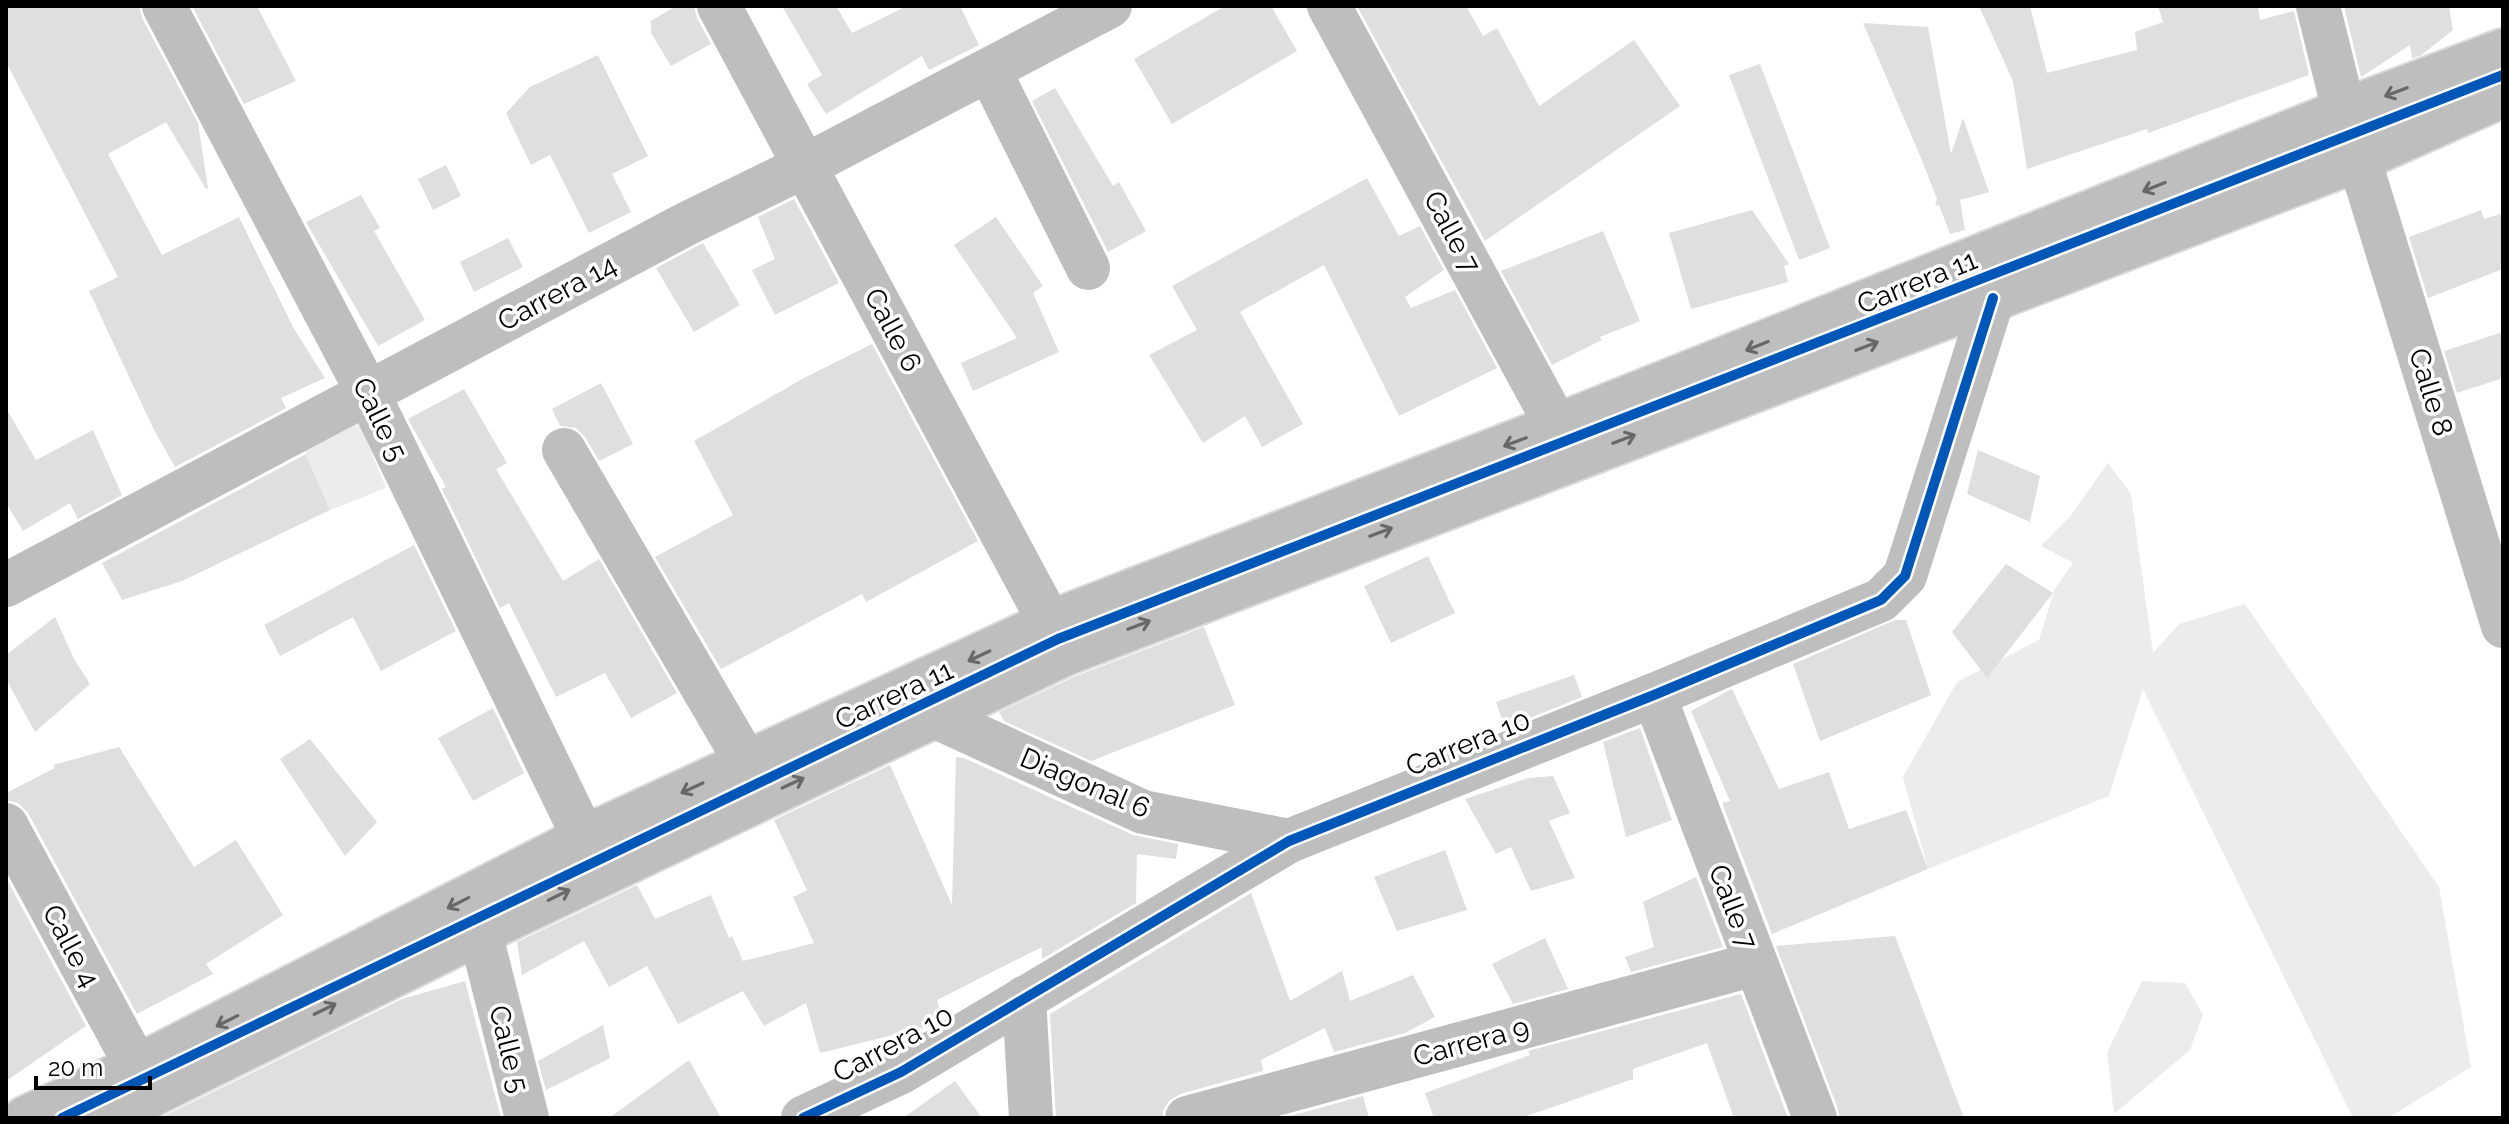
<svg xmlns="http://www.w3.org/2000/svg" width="2509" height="1124" font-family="Raleway,sans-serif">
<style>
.green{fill:#ececec}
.building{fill:#dfdfdf}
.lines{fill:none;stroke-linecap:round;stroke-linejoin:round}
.major-casing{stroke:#dbdbdb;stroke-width:48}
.minor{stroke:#bebebe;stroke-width:44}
.major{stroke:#bebebe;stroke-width:44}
.cycleway-casing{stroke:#fff;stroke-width:15}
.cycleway{stroke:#0057b8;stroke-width:10}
.oneway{stroke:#686868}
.labels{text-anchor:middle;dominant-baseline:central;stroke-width:7;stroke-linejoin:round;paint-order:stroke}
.street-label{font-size:28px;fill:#000;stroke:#fff}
</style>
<rect width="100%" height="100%" fill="#fff"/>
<!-- green -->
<g class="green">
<path d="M357,417L386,488L330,510L303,446Z"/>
<path d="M2108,463L2131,494L2153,653L2179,624L2245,604L2439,887L2471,1067L2388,1118H2353L2143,689L2109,796L1928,869L1903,777L1957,682L2039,640L2055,588L2073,563L2041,546L2071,515Z"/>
<path d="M2142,981L2185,983L2203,1015L2190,1050L2114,1114L2107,1053Z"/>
</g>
<!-- building -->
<g class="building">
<path d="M6,6H139L142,18L198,123L208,188L206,189L166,122L108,154L162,255L239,217L293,327L325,378L281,398L286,408L175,467L153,428L89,291L118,277L6,62Z"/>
<path d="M192,6H257L296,81L244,104Z"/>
<path d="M676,6H694L697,18L711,44L671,66L651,33V21Z"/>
<path d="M782,6H836L852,33L907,6H960L979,45L929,70L922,56L826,114L807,84L822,75Z"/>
<path d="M1225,6H1271L1297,51L1172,124L1134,59Z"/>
<path d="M1357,6H1466L1483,36L1497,28L1539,106L1634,40L1680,106L1485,241Z"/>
<path d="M1979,6H2030L2047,73L2137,50L2135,32L2163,22L2158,6H2258L2260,20L2294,11L2309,75L2148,133L2147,129L2027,169L2013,81Z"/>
<path d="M2344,6H2449L2453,30L2420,56L2412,58L2410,45L2361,77Z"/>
<path d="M1863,23L1928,27L1951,154L1963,118L1989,192L1960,200L1965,230L1950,234L1939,205L1935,206L1937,199L1921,158Z"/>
<path d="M598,55L648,156L612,174L631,212L589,233L550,155L531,165L506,113L530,87Z"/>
<path d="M1760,64L1830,248L1799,260L1729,75Z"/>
<path d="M1055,88L1113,186L1119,182L1146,231L1108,252L1032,101Z"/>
<path d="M446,165L461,196L433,210L418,179Z"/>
<path d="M1367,178L1399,236L1420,226L1444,270L1405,297L1411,308L1455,290L1497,368L1399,416L1324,265L1240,312L1303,424L1262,447L1245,416L1203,443L1149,355L1197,330L1172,286Z"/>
<path d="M361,195L380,228L374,231L425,320L378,346L306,222Z"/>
<path d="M794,199L839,283L775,315L752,270L775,259L758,217Z"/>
<path d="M1752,210L1789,264L1784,266L1788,282L1691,309L1669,233Z"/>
<path d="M2481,210L2484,219L2503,213V269L2428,298L2409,237Z"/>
<path d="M996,217L1043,286L1033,293L1059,352L973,391L961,363L1017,338L954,245Z"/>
<path d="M1603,231L1640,321L1600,337L1602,340L1552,365L1501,271Z"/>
<path d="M508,238L523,267L474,292L460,262Z"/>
<path d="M703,243L740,305L694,332L656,268Z"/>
<path d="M2503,332V378L2457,393L2444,351Z"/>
<path d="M872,344L978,541L866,602L862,594L721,669L655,557L733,515L694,441L804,378Z"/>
<path d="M601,383L633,444L599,461L585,437L576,428L560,426L552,409Z"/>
<path d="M464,389L507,463L496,469L563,581L599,559L677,693L631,718L605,673L556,697L509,603L500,608L442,489L446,487L408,419Z"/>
<path d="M6,408L36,460L93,430L122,495L78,519L70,503L23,531L6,503Z"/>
<path d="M1978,450L2040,476L2030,522L1967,494Z"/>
<path d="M306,454L330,510L182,581L122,600L102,563Z"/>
<path d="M414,545L456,631L381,671L353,617L280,656L264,625Z"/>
<path d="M1428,556L1455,613L1391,643L1364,586Z"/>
<path d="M2006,564L2053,593L1987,678L1952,632Z"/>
<path d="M55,617L74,659L90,684L35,732L6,679V655Z"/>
<path d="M1895,620H1906L1931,695L1820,741L1793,664Z"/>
<path d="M1204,627L1235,705L1091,761L1004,721L999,712L1076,676Z"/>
<path d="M1574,675L1582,697L1505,728L1496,702Z"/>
<path d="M1732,689L1779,789L1829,772L1849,829L1906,810L1928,869L1772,934L1722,803L1730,801L1691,711Z"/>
<path d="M493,708L524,773L473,801L438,738Z"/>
<path d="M1640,728L1672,820L1626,837L1603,742Z"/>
<path d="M310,739L377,822L345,856L280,759Z"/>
<path d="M119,747L194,867L236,840L283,915L206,964L213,974L137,1014L28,813L18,803L6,800V793L55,768L53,765Z"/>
<path d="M956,757L964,758L1133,835L1178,844L1176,859L1137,854L1136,903L1042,959V947L937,1000L942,1019L929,1026L820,1053L806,1003L764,1026L743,991L678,1024L647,966L609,987L584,941L522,975L517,942L637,885L655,919L711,895L729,938L732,936L743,961L814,943L793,897L807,890L774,820L890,765L952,905Z"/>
<path d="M1553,776L1570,813L1549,821L1575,878L1531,891L1511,847L1496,854L1465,799L1528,778Z"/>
<path d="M1445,850L1467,910L1397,931L1374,877Z"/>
<path d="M1696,877L1723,947L1631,972L1625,957L1654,947L1643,902Z"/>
<path d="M6,878L86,1026L6,1081Z"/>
<path d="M1251,893L1290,1001L1342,971L1350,1001L1413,975L1435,1017L1405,1033L1334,1052L1325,1028L1261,1060L1263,1071L1180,1094L1169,1101L1163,1111V1118H1056L1050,1014Z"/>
<path d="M1895,936L1964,1118H1839L1838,1109L1776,946Z"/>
<path d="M1545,938L1568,989L1513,1004L1492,964Z"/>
<path d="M465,981L501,1118H160L402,999Z"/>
<path d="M1741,994L1788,1118H1734L1707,1043L1633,1069V1079L1521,1118H1434L1425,1093L1530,1055L1528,1051Z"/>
<path d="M603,1025L610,1058L546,1090L538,1061Z"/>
<path d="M689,1060L721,1118H609Z"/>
<path d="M955,1081L982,1118H903Z"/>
<path d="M1363,1096L1369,1118H1283Z"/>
</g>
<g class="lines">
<!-- major casing -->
<g class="major-casing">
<g id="major">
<path d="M26,1118L137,1067L584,838L1050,623L1557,426L2344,111L2503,51"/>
<path d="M104,1118L480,932L1066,653L2359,159L2503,95"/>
</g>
</g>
<!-- minor -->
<g class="minor">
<path d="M164,6L368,393L584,838"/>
<path d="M719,6L1066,653"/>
<path d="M1329,6L1574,458"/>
<path d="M2318,6L2344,111"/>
<path d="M989,70L1088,268"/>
<path d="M2359,159L2503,626"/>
<path d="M564,450L746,762"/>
<path d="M6,585L688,223L805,166L1110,6"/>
<path d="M1654,695L1815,1118"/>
<path d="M934,716L1143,812L1289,841"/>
<path d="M6,825L137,1067"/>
<path d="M480,932L527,1118"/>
<path d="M1024,998L1031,1118"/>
<path d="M803,1118L901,1072L1289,841L1654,695L1881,600L1905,576L1993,298"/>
<path d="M1187,1118L1755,964"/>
</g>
<!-- major -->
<use href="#major" class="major"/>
<!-- cycleway casing -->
<g class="cycleway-casing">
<g id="cycleway">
<path d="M62,1118L1058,639L2503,75"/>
<path d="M803,1118L901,1072L1289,841L1654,695L1881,600L1905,576L1993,298"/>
</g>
</g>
<!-- cycleway -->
<use href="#cycleway" class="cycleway"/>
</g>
<!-- one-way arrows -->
<defs><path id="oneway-shaft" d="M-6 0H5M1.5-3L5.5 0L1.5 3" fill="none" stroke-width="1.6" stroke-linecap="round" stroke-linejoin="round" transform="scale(2)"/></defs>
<g class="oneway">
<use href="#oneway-shaft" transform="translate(2396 92) rotate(159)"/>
<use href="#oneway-shaft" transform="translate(2154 187) rotate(158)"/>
<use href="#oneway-shaft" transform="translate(1757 346) rotate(158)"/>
<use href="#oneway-shaft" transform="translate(1867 346) rotate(-21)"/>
<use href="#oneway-shaft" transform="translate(1624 439) rotate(-21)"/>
<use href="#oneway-shaft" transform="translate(1515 442) rotate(159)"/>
<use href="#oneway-shaft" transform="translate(1381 532) rotate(-21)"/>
<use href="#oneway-shaft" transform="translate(1139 625) rotate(-21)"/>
<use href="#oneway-shaft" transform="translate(979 656) rotate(155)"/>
<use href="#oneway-shaft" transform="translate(793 783) rotate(-25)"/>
<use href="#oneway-shaft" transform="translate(692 788) rotate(155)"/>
<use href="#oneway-shaft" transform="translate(559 895) rotate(-26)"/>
<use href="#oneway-shaft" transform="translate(458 903) rotate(153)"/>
<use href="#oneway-shaft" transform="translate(325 1009) rotate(-26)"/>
<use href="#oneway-shaft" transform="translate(227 1021) rotate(153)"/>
</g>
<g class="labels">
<!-- street labels -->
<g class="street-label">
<text transform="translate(1452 232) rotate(62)">Calle 7</text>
<text transform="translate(1917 282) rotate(-22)">Carrera 11</text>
<text transform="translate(557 293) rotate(-28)">Carrera 14</text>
<text transform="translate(893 330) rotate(62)">Calle 6</text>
<text transform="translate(2431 392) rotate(73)">Calle 8</text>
<text transform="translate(380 419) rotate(64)">Calle 5</text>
<text transform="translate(894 695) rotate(-25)">Carrera 11</text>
<text transform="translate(1468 743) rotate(-22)">Carrera 10</text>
<text transform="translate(1085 783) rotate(23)">Diagonal 6</text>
<text transform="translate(1733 907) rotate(69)">Calle 7</text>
<text transform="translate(71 946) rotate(62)">Calle 4</text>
<text transform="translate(1471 1042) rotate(-15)">Carrera 9</text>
<text transform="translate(893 1044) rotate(-28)">Carrera 10</text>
<text transform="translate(509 1049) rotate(76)">Calle 5</text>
</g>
</g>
<!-- border -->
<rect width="2509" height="1124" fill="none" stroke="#000000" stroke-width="16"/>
<!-- scale -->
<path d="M36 1076v12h114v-12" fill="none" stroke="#000000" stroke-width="4"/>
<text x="48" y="1076" font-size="24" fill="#000000" stroke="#ffffff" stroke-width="6" paint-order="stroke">20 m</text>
</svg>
